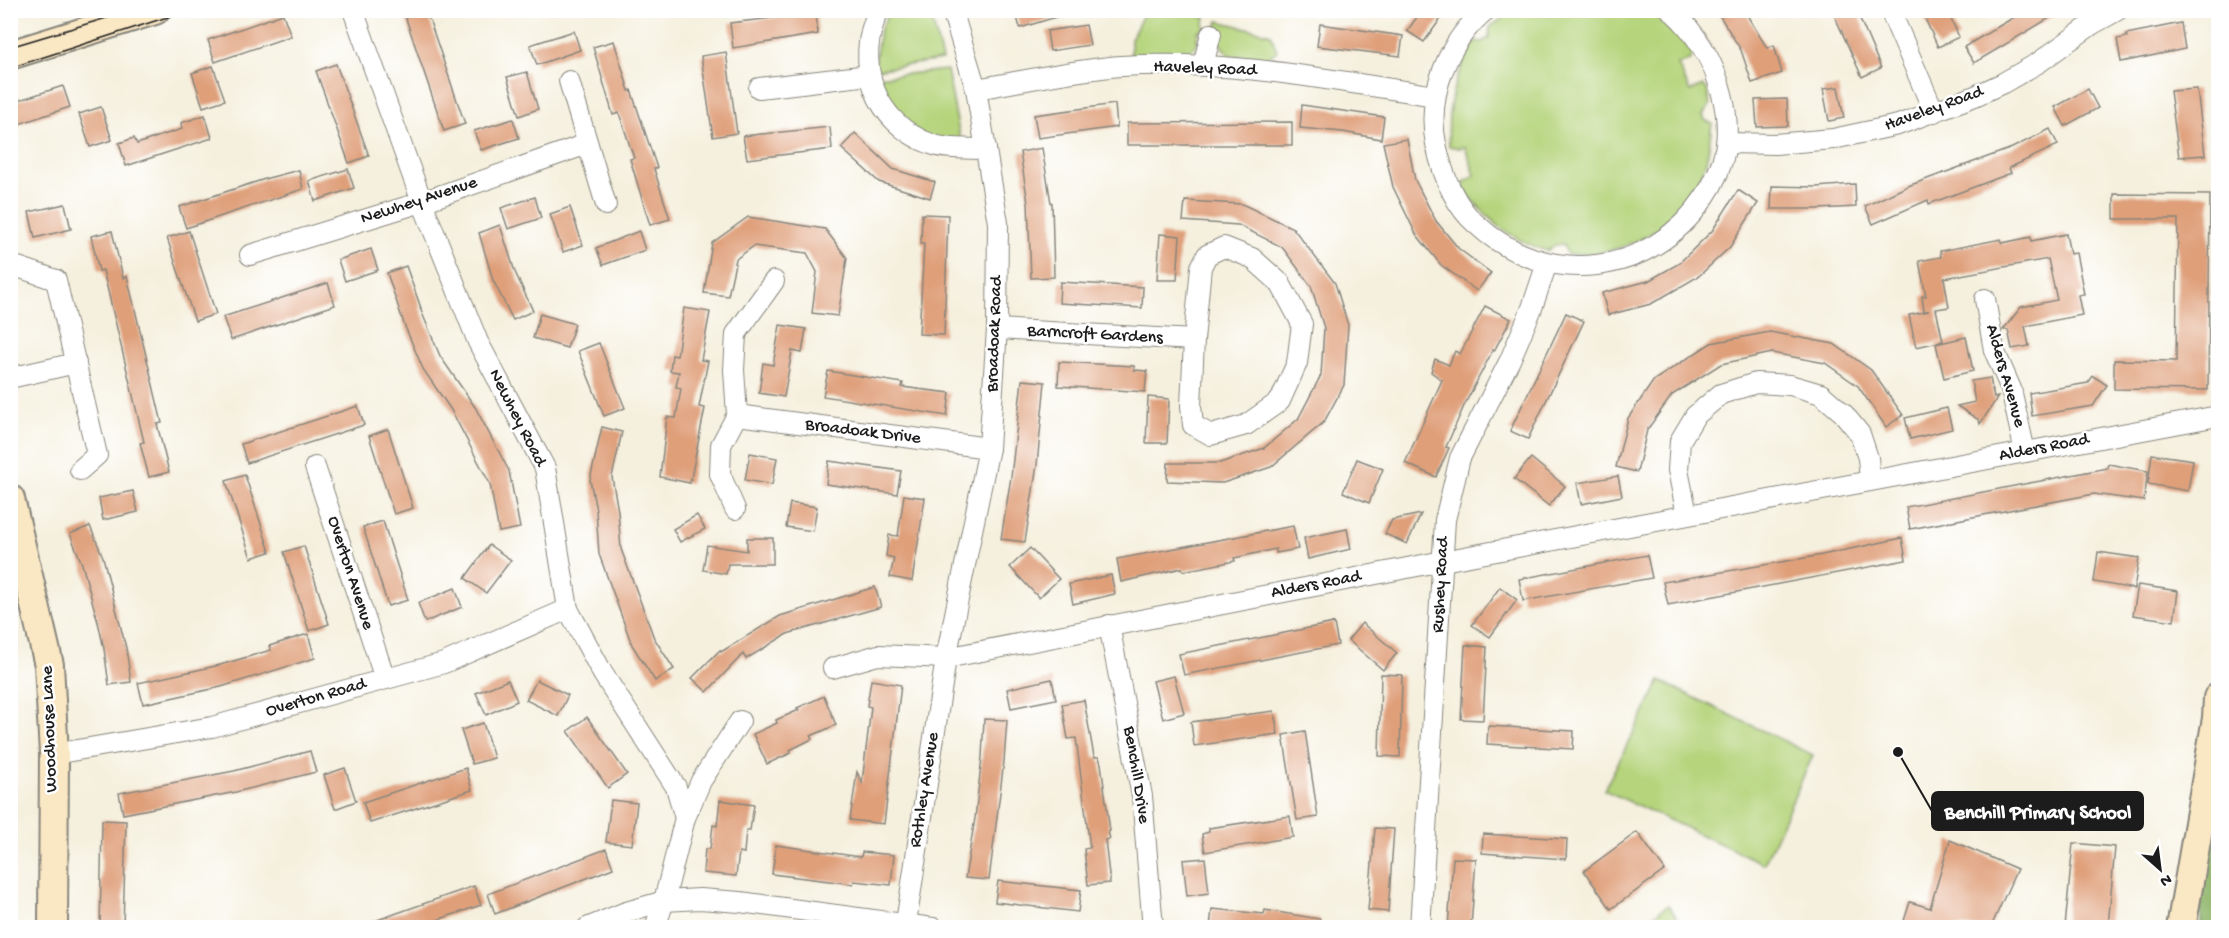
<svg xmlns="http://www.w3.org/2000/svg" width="2229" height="938" font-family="'Gochi Hand',sans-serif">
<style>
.green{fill:#b5d47b;stroke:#68784c;stroke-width:1.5}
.forest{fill:#90b66b;stroke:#566944;stroke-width:1.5}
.building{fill:#df9f79}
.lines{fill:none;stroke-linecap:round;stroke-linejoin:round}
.street-casing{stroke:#88867d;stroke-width:22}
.secondary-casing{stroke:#88867d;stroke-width:32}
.street{stroke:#fff;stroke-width:20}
.secondary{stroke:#fae7c3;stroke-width:28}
.tram{stroke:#1c1c1c;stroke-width:1.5}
.labels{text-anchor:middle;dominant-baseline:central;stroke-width:5;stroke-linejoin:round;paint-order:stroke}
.street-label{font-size:18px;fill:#1c1c1c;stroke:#fff}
.leader{fill:none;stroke:#1c1c1c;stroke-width:2}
.callout-dot{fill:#1c1c1c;stroke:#fff;stroke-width:2}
.callout{fill:#1c1c1c;stroke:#1c1c1c;stroke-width:2}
.callout-label{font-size:20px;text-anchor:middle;font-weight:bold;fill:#fff}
</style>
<rect width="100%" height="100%" fill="#fff"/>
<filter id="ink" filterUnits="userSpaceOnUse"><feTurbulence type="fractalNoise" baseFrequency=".0167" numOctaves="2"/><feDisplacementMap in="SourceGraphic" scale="12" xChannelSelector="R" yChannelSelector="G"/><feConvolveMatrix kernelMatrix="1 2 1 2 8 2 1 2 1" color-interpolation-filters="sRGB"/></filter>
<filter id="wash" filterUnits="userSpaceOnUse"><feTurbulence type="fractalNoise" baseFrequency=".008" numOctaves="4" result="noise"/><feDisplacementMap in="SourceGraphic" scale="24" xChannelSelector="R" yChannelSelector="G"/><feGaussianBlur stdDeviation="1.35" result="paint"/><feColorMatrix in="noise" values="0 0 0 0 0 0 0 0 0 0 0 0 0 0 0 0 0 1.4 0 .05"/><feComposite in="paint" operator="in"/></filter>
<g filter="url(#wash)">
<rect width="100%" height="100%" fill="#f5f0de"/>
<!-- green -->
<g class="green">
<path d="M1647,10L1652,12L1680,38L1692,53L1691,59L1678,65L1690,91L1703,86L1707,89L1710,105L1703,115L1705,120L1712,124C1710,137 1709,152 1705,165C1687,225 1626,257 1567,254L1563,244L1555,245L1547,251C1510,240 1485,218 1463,187L1464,182L1475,175L1465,147L1458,148L1449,146C1446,104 1454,77 1475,41L1482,42L1489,38L1490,27L1509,14L1518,11Z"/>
<path d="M890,11H930L942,60L874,70L880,29Z"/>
<path d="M1145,11H1180L1205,17L1203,31H1198L1197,44L1186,55L1131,60V39Z"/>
<path d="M1218,21L1271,34L1277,51L1266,59L1229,55L1214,37Z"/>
<path d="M947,70L961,142H935L904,126L876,77Z"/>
<path d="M1660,681L1813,755L1764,864L1604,790Z"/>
<path d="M1668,905L1684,927H1643L1641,925Z"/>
</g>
<!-- forest -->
<path class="forest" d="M2218,795V927L2201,928C2198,883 2210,838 2218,795Z"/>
<g id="blocks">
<!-- building -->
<g class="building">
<path d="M403,10H426L465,124L444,131Z"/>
<path d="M1015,10H1065L1066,14L1020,28Z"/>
<path d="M1422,10H1447L1424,42L1407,31Z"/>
<path d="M1716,10H1744L1767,48L1774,45L1782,73L1752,83L1741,50Z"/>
<path d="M1832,10H1856L1881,68L1862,77Z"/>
<path d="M1921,10H1947L1959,37L1938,47Z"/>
<path d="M2026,10H2063L1974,63L1964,47Z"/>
<path d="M816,13L818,34L733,48L730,23Z"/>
<path d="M283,14L291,36L215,62L208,40Z"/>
<path d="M2181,23L2185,49L2121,62L2117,39L2127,37L2126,34Z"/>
<path d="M1320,24L1403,36L1400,56L1317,46Z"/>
<path d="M1086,25L1090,45L1050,51L1047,31Z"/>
<path d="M574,31L580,50L537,65L530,45Z"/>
<path d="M614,41L629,91L631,90L657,168L654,169L670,219L650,225L630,159L634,158L619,113L613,115L593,47Z"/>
<path d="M726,52L737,133L713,137L701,56Z"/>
<path d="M336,64L369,156L349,163L316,71Z"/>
<path d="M213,66L225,100L203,107L192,73Z"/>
<path d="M527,72L538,109L519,116L507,77Z"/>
<path d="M63,86L70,107L10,127V103Z"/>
<path d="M1838,87L1844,118L1829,121L1823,89Z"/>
<path d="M2088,89L2098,108L2065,126L2055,107Z"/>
<path d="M2197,89L2205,155L2179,157L2170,91Z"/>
<path d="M1787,99L1788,126L1757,127L1755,100Z"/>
<path d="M1115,104L1117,127L1038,138L1034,115Z"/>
<path d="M1302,105L1384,117L1381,139L1343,132L1300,128Z"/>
<path d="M101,107L112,140L90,147L79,114Z"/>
<path d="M205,115L212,138L126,166L119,143L134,138L137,144L160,136L182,129L181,123Z"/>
<path d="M513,119L519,138L481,150L474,131Z"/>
<path d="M1292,122V145H1127V123Z"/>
<path d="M830,127L832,149L747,159L743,136Z"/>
<path d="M2050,129L2058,145L2009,168L2011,173L1929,204L1928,200L1873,224L1865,206L1908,186L2012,148Z"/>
<path d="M855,133L893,169L935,182L930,198L879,182L841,148Z"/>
<path d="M1407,139L1415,180L1436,221L1459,249L1491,273L1477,291L1441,265L1416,234L1393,187L1383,143Z"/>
<path d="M1042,148L1051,203H1052L1054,277L1031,278L1028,203L1020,152Z"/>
<path d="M348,169L354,188L315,201L309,181Z"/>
<path d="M299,170L303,189L186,228L179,207L268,178Z"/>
<path d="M1855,184L1856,207L1818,209H1771L1772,186L1816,187Z"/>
<path d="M1738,190L1758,203L1730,247L1699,276L1651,304L1608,315L1602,293L1648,281L1678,264L1712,231Z"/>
<path d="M2114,194L2210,195L2208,390L2114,389V360L2176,361L2178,219H2114Z"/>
<path d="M535,197L541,218L508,229L501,208Z"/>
<path d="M1185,201L1242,204L1293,228L1335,283L1348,325L1344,385L1324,422L1271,467L1223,483L1167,481L1168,463H1220L1264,448L1284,431L1298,419L1321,375L1324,328L1311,286L1282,247L1238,225L1183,221Z"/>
<path d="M65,204L71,229L35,238L29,212Z"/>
<path d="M570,207L583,245L563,252L550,214Z"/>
<path d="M922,214L948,215L944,335L919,334L924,244H921Z"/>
<path d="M748,217L825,229L847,258L838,316L812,313L817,272L807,253L754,246L736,259L728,296L704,293L712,243Z"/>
<path d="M500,225L515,272L533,311L513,320L493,280L479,233Z"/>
<path d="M112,231L123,278L127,276L162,423L157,424L169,472L149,477L140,443L144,442L103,270L99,271L91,236Z"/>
<path d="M189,231L216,314L195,321L167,238Z"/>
<path d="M639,231L645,250L603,265L596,248Z"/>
<path d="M1160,234L1180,236L1177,280H1157Z"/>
<path d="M2066,234L2070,254L2076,253L2084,294L2078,295L2082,315L2025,326L2029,346L2012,349L2008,330H2003L2021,307L2057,300L2048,259L1944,278L1949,307L1936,309L1943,341L1916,347L1909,315L1929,311H1924L1922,296H1926L1919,261L1941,257L1940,251L2001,239L2002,243L2031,237V241Z"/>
<path d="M371,249L378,270L345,281L338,260Z"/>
<path d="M406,266L421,308H420L440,356L475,407L509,471L520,528L499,532L490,484L451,410L423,369L404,324L387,273Z"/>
<path d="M1060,282L1143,287L1142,308L1059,303Z"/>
<path d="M328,283L335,305L231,340L223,317Z"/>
<path d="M1485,306L1511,319L1494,351L1493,350L1464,406L1446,447L1449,448L1436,477L1405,463L1442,380L1431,372L1435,359L1449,365L1455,351L1460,354Z"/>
<path d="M684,308L710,312L701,360L708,361L699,407L705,408L690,483L660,477L667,417L676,418L681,388L676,387L679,372L670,371L672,355L677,356Z"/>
<path d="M1566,313L1584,321L1528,439L1510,431Z"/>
<path d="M540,314L575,324L567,348L533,338Z"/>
<path d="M780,325L806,329L802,353L792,351L784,397L759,393L763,363L773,365Z"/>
<path d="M1770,332L1834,344L1871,370L1903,415L1886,427L1858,386L1825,363L1772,353L1721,364L1672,395L1647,430L1637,472L1616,467L1628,418L1654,380L1711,343Z"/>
<path d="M1966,337L1973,371L1944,378L1936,344Z"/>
<path d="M599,343L625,408L604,416L578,351Z"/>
<path d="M1059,362L1134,366V370L1147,371L1145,392L1058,386Z"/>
<path d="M828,371L903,383L902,387L950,393L947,416L823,396Z"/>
<path d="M2093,376L2107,385L2093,406L2032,416L2029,393L2088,383Z"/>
<path d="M1990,378L1994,398L1998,397L1980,424L1979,420L1957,406L1975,402L1971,381Z"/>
<path d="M1022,380L1045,382L1037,465L1025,542L1001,539L1011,477Z"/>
<path d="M1148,397L1169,399L1167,443H1146Z"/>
<path d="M358,406L364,425L247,463L241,444Z"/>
<path d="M1947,408L1952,429L1910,439L1905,418Z"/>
<path d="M602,427L622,432L612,477L618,511L621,549L654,638L674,669L655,681L632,645L599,554L596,510L590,480Z"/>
<path d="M388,429L413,508L394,514L369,436Z"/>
<path d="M750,453L777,458L772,485L745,480Z"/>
<path d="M2152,454L2193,460L2188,491L2148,484Z"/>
<path d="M1531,458L1565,486L1549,506L1514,479Z"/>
<path d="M1357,459L1383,469L1369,503L1343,492Z"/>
<path d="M829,461L901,471L897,494L826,484Z"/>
<path d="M2108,464L2148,471L2144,501L2094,494L1910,529L1906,507L2107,468Z"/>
<path d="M245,475L270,552L251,558L226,481Z"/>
<path d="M1618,476L1622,496L1581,504L1577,483Z"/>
<path d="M133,491L138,512L103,520L99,498Z"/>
<path d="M904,495L925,498L912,581L890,577L894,558L886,556L889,535L898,536Z"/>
<path d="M790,503L817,507L813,531L786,527Z"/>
<path d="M1421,514L1407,544L1385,534L1392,520Z"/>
<path d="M697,515L705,529L680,542L673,529Z"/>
<path d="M383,521L408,600L388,606L363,527Z"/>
<path d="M90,526L103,557L126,648L131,682L109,685L104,649L99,626L82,564L70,534Z"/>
<path d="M1293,526L1298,549L1276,553V549L1234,558L1235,561L1183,571L1182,568L1121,582L1117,559Z"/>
<path d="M1347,529L1351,549L1308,559L1304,538Z"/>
<path d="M747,538H773V564H728L726,574L703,570L707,545L747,551Z"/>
<path d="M1902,538L1906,560L1668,605L1663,582L1822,555Z"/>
<path d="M489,545L511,560L486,593L465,578Z"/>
<path d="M304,546L329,624L309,631L284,552Z"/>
<path d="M1030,548L1059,579L1039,598L1010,567Z"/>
<path d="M2098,552L2139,558L2134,589L2094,582Z"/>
<path d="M1647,555L1652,578L1523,601L1519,579Z"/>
<path d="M1111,575L1115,594L1073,604L1069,584Z"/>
<path d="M2138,585L2178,591L2174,621L2133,615Z"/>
<path d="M875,587L881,607L787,634L746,659L743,654L707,692L692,678L720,650L721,652L780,616Z"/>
<path d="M1500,587L1517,600L1490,637L1472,625Z"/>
<path d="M455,588L462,607L425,622L418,603Z"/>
<path d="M1334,623L1338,645L1184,675L1179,654Z"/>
<path d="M1362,623L1397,653L1383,670L1348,640Z"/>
<path d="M308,634L315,658L221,687L143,704L138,683L220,665L271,650L269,646Z"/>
<path d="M1465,645L1487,647L1483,720L1461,719Z"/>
<path d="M1381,674L1402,675L1400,757L1379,756Z"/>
<path d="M1174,676L1184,713L1163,719L1153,681Z"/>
<path d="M1052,679L1056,699L1011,708L1007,689Z"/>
<path d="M508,680L517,701L486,715L476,693Z"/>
<path d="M537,680L568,695L558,716L526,700Z"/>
<path d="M871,680L901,685L884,824L850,820L857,772L862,783L871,707L867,706Z"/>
<path d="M824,696L836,725L811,736L812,739L790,750L791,753L767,764L753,734L777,723L776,720L799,710L797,708Z"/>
<path d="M1084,700L1094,757H1099L1101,764L1110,831L1108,832L1110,839L1105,840L1110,883L1088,885L1084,849L1090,848L1076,738L1068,739L1062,704Z"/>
<path d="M1274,711L1278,734L1194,746L1191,722Z"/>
<path d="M587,717L627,774L608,788L568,731Z"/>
<path d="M984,719L1007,720L1004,761L989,880L965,878L975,818L982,757Z"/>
<path d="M483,723L494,758L472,764L461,730Z"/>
<path d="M1488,726L1574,731L1573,749L1487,744Z"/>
<path d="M1305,731L1318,817L1297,820L1283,735Z"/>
<path d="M310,751L316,772L236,792L123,814L119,793L234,771Z"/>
<path d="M345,768L356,801L335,809L324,775Z"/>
<path d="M466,768L472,790L370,823L363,802Z"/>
<path d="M611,800L637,803L632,845L606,842Z"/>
<path d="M720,800L754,805L750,830H746L744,853L739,852L736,876L703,873L705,849H710L713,825L717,826Z"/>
<path d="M1290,816L1293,837L1205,852L1202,834L1209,832V828Z"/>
<path d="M102,820L126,821L123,927H100Z"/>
<path d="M1375,828L1394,829L1388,912L1368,910Z"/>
<path d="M1637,832L1665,870L1611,909L1584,871Z"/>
<path d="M1483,834L1567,839L1566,859L1482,853Z"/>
<path d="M1950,840L2017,869L1991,927H1902L1910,902L1930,908Z"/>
<path d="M2073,843L2115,847L2108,927H2065Z"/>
<path d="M776,845L861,857L862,852L894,855L891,885L854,881L853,884L772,874Z"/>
<path d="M606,849L613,868L495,914L488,894Z"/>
<path d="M1205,858L1209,893L1187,896L1183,860Z"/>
<path d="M1453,858L1476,859L1471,927H1448Z"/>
<path d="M998,881L1081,890L1078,912L995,902Z"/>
<path d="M474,886L481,905L417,927H363V925Z"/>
<path d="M1212,909L1264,914L1265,910L1320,919L1319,927H1210Z"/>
</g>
</g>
</g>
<g filter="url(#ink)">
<use href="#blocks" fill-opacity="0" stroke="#88867d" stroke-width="1.5"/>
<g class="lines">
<!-- street casing -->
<g class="street-casing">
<g id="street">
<path d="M353,10L422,202L478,342L545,468L568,609L603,674L676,787L685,818"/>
<path d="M879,10C853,62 875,124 931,144C946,150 969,148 986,149"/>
<path d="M1486,10C1448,41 1426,95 1436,144C1442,172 1454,205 1476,224C1546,289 1651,277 1704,198C1727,164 1732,133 1722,94C1714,62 1696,32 1671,10"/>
<path d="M1890,10L1934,112"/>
<path d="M1203,65L1211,34"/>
<path d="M569,81L606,205"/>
<path d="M759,88L869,75"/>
<path d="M976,89C1024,81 1072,70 1121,66C1226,59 1331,80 1435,96"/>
<path d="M1728,143L1775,144L1833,139L1898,125L1975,96L2003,83L2038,63L2091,25L2118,10"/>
<path d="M250,255L422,202L587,144"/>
<path d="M18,267L56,280L97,455L80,470"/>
<path d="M1985,299L1994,350L2011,389L2025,452"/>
<path d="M997,329L1194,340L1191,406L1193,425L1211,435L1246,425L1280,401L1297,363L1302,324L1280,283L1252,258L1224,247L1207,255L1201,267L1194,340"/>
<path d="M10,378L76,363"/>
<path d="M737,415L734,370L736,334L774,281"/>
<path d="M315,467L385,679"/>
<path d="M735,509L720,474L721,445L737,415L989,448"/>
<path d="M1687,515L1678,470L1680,441L1695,416L1721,394L1756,383L1790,385L1821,394L1843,413L1860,434L1868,458L1870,480"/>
<path d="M1109,625L1142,796L1153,928"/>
<path d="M833,668L878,655L946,658L1443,561L2218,416"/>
<path d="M54,754L212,727L444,663L568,609"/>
<path d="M906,923L946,658L989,448L997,329L998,223L976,89L952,10"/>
<path d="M587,928L626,912L664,901L700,899L740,902L933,928"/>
<path d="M655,928L664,901L685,818L701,781L740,721"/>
<path d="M1420,928L1445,520L1460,458L1510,360L1532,308L1547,263"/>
</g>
</g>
<!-- secondary casing -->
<g class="secondary-casing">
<g id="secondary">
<path d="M10,55L155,10"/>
<path d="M10,499L49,665L54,754L53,928"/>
<path d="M2181,928L2217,718L2218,698"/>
</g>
</g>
<!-- street -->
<use href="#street" class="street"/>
<!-- secondary -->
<use href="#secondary" class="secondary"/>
<!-- tram -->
<g class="tram">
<path d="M10,47L133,10"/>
<path d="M10,68L189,10"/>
</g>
</g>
</g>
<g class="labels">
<!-- street labels -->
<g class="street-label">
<text transform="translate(1205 69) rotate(2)">Haveley Road</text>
<text transform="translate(1934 109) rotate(-20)">Haveley Road</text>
<text transform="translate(419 201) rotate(-18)">Newhey Avenue</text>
<text transform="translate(995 334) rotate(-88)">Broadoak Road</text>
<text transform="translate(1095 335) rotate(3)">Barncroft Gardens</text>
<text transform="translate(2005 376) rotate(74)">Alders Avenue</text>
<text transform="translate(517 418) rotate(63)">Newhey Road</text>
<text transform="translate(863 432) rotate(7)">Broadoak Drive</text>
<text transform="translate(2044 448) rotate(-11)">Alders Road</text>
<text transform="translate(350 573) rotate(72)">Overton Avenue</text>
<text transform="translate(1316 585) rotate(-11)">Alders Road</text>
<text transform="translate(1441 585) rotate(-87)">Rushey Road</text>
<text transform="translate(316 698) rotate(-16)">Overton Road</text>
<text transform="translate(50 729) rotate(-92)">Woodhouse Lane</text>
<text transform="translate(1136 775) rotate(81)">Benchill Drive</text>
<text transform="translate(925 790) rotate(-81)">Rothley Avenue</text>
</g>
</g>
<!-- callouts -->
<path class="leader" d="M1898 752L1932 811"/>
<circle class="callout-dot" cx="1898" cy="752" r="6"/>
<rect class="callout" x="1932" y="792" width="211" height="38" rx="6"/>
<g class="callout-label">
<text x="2038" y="818">Benchill Primary School</text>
</g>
<!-- margin -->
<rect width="2229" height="938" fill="none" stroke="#fff" stroke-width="36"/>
<!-- north arrow -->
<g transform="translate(2160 869) rotate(152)" stroke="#ffffff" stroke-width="4.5" paint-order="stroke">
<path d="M0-4.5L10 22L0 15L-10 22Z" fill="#1c1c1c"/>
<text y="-9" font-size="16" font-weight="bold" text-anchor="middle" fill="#1c1c1c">N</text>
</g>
</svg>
